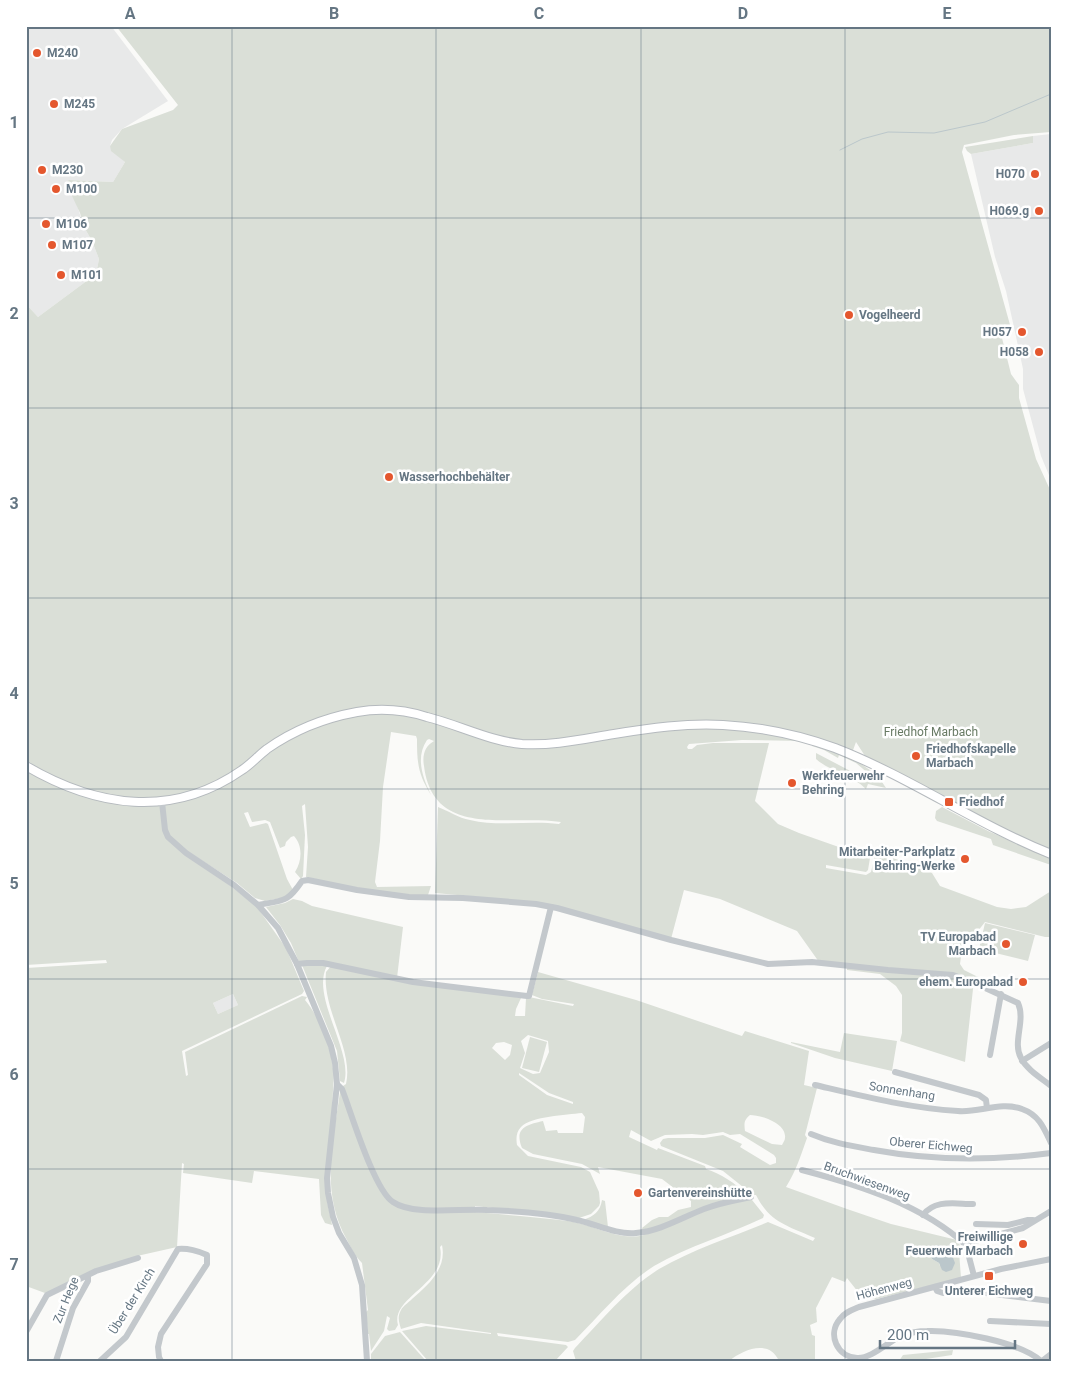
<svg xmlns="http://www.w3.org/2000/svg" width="1077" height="1387" font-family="Roboto,sans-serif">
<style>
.built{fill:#e8e9e9}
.green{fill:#dadfd7;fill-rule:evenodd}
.water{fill:#bbc7cb}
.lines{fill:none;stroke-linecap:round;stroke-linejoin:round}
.stream{stroke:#bbc7cb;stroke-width:1}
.major-casing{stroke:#b5babe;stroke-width:10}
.minor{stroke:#c3c8cc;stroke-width:6}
.major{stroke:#fff;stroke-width:8}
.grid{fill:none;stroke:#657683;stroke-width:1;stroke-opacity:0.55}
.poi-dot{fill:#e4572e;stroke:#fff;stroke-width:2}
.labels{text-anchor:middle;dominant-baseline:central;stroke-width:5;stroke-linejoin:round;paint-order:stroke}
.poi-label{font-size:12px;font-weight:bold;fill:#657683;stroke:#fff;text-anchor:start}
.park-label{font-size:12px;fill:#687a64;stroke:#fff}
.street-label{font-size:12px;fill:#657683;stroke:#fff}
.neatline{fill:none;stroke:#657683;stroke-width:2}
.grid-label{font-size:16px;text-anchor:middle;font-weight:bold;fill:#657683}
</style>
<rect width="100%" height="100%" fill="#fafaf8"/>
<!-- built -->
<g class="built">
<path d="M26,26H111L168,101L122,129L112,140L110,146L125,162L113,182L69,180L84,227L92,241L99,259L96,274L38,317L26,304Z"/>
<path d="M1051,134V480L1041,456L1023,389V369L1015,332L1006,291L995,257L971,154L1033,143V136Z"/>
<path d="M233,994L238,1005L218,1014L213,1003Z"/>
</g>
<!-- green -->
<g class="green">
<path d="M116,26H1051V132L1014,135L964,145L962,152L1012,332L1001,334L1011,374L1019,385V398L1036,459L1051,492V852L1009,834L865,756L856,742L852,753L801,741L742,740L689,744L687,747L688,749H692L697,745L713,743H769L755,801L778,824L799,833L870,858L868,870L866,872L826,865V868L866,875L871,872L875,855L880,853L932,873L940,886L997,907L1011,909L1026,907L1051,891V937H1045L985,922L974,936L967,934L962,949L960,964L964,970L988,982L989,986L974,980L965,1062L900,1041L902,1033V995L896,986L880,974L847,970V967L819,962L797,931L720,899L684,890L671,939L536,902L435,893L438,807C449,811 458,818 470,820C500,827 530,820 559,824L561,822C511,814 433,840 424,766C422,755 425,746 434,741L429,739L427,740C415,758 423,778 431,795C418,774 417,763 417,739L416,736L391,732L383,787L380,841L375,882L377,887L431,886L428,895H409L358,889L306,877L308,847L305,804L302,806L305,835L303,876L301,879L295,872C302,861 303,846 294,836L291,837L286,842L285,846L280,848L270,822L265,820L252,822L248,812L244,813L250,827L266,823L268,824L287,879L293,890L286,897L265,901L255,898L237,883L187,851L257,907L286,948L304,991L302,994L182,1051L186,1076L188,1075L185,1052L302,996L307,997L305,1000C316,1012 328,1040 331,1056C332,1061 332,1066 334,1072L327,1201L332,1225L325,1223L321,1215L319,1179L254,1171L252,1183L183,1173L184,1164L182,1163L177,1247L137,1256L45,1293L26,1286V968L107,963L106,960L26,965V304L38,317L96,274L99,259L92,241L84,227L80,213L66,183L69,180L113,182L125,162L111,151L110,146L122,129L173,110L178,105ZM233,994L238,1005L218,1014L213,1003Z"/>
<path d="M1033,136V143L971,154L967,151L965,147Z"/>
<path d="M812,743L851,757L880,777L869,774L856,763L839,755L838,758L824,750L812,746Z"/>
<path d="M816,753L858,775H864L880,779L886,788L868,784L866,789C852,775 831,772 816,759Z"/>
<path d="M942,807L988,831L1051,859V865L993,845L991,839L937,821L935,818L936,811Z"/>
<path d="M293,899L302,901L312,906L403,927L397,978L299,962L291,943L280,925L266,907L285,903Z"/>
<path d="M985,923L1035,935L1028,961L979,949Z"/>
<path d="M302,965L327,966C310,996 354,1052 344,1083L340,1081L337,1051Z"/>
<path d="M331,966L521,998L516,1009L515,1016H525L526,998L529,997L573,1006L574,1004L542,999L532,995L538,972L636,1000L742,1036L745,1031L809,1051L804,1085L817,1088L805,1135L807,1138C801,1155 796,1171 786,1187L847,1209L891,1224L957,1240L962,1249L959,1251L961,1278L876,1299L868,1297H862L847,1278L845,1282L832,1277L816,1308L817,1322L810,1325L812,1335L815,1336V1361H779C769,1339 744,1349 729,1361H576L573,1351L575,1348C601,1321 627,1289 659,1269C693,1249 732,1237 768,1222L813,1241L815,1238C789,1226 770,1223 756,1195H753L723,1171L661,1146L660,1143L663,1139L668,1138H705L723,1135L742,1144L740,1147L770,1165L776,1163V1158L774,1155L740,1134L730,1135L723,1132L703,1135L692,1134L665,1135L651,1141L631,1130L629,1137L657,1150L658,1148L705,1166L706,1169C721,1174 736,1183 746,1195L743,1196L752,1200L764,1215L763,1218C728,1235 688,1246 654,1266C624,1285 600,1315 575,1340L568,1342L497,1333L498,1336L566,1345L568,1347L555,1361H428L402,1331L426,1326L491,1334V1333L421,1323L401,1329C399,1322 397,1317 401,1310C403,1306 408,1303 412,1299C428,1285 447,1269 442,1245L440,1247C448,1284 390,1297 398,1325L395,1330L389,1331L387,1329L390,1318L387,1316L384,1331L371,1351L369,1334H368L366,1312L368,1310L362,1263C355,1256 351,1248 347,1240C320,1192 333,1143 340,1092L343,1086L346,1084C354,1050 322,1010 326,972ZM528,1035L548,1041L549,1052L540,1073L533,1074L520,1068L525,1053L521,1041ZM504,1042L512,1045L510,1055L505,1060L492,1048L496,1043ZM519,1073L549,1093L573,1102V1104L547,1095L519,1075ZM582,1113L585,1117L583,1133H558L557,1130L546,1131L543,1121C526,1125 514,1128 522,1148L533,1154L582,1164L600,1174L598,1167L662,1179L691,1201V1207L678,1210L668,1217H659L652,1220L642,1228L644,1235C619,1242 593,1224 568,1221C537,1217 506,1215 475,1212V1206L579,1218L591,1214L599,1206L600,1203L599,1192L590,1172L581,1167L528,1156L517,1145C516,1139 516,1132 521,1127C532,1116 566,1115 582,1113ZM750,1115C761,1115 787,1123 785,1138C785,1140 783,1143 782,1145L772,1144L745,1131C744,1123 744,1120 750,1115ZM946,1247L939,1266V1263L932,1259L929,1251Z"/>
<path d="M844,1033L897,1041L892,1071L835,1058L791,1043V1042L840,1052Z"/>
<path d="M530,1037L547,1042L539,1072L522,1068Z"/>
<path d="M602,1200L605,1201L608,1227L583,1220C594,1216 600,1212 602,1200Z"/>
<path d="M400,1332L426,1361H371V1354L385,1336Z"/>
<path d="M953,1350L952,1355L913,1361H899L903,1355Z"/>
</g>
<!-- water -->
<path class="water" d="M938,1245L950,1250L955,1263L952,1270L946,1272L942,1270L939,1263L932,1259L929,1251L933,1246Z"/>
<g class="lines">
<!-- stream -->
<path class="stream" d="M840,150L862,139L888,132L934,133L985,122L1051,94"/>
<!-- major casing -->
<g class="major-casing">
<path id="major" d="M26,766C96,807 172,819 242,770C251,764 258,756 267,749C294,730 324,718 357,712C380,708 405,710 427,717C459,725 489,741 522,744C553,746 583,739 614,734C650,728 686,723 723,725C761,727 799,735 835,748C910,777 976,824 1051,854"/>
</g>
<!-- minor -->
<g class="minor">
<path d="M162,802L165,830L168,837L186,853L234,885L258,905L278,928L297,964L331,1046L335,1063L337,1084L327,1178L328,1193L333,1217L339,1233L354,1258L362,1285L367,1361"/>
<path d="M258,905C284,900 287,903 302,881L308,880L357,890L409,897L463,898L536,904L557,908L671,940L768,964L812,962L888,970L953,975L972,982L1018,1003C1026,1021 1012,1042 1021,1058C1027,1070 1041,1078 1051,1086"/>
<path d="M297,964L307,963H323L413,982L527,996H529L551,907"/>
<path d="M990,1055L1001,994"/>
<path d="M1022,1061L1051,1043"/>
<path d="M895,1072L979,1095L986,1100L987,1108"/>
<path d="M337,1084L342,1089C351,1112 374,1190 393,1202C413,1216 462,1208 487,1210C516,1211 548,1213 577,1220C596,1224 616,1235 636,1233C660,1231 681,1218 704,1209C719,1203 736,1200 751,1197"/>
<path d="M815,1085C862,1096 909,1108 958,1111C979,1113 1001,1101 1022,1109C1039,1115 1044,1128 1051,1143"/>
<path d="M811,1134C832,1143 852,1146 874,1150C934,1161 991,1161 1051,1153"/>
<path d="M802,1170C859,1185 923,1205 967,1246"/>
<path d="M923,1215C935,1199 955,1204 973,1204"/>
<path d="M976,1224L1008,1225L1028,1220H1033"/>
<path d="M974,1276L968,1253L967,1246L971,1242L1023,1228L1051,1211"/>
<path d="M935,1287L937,1291L943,1293L978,1292L1051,1301"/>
<path d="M990,1321L1051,1324"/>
<path d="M26,1332L47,1295L96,1271L138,1258"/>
<path d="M56,1361L73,1308L88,1281V1276"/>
<path d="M100,1361L126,1337L178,1249C187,1248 199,1251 207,1255V1264L161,1334L158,1347L159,1357L161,1361"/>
<path d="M1041,1361C1020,1342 955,1330 927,1331C919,1331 909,1333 901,1336C888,1342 871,1359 857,1358C837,1357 827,1334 840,1319C845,1312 852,1310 859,1307L1001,1269L1051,1259"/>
<path d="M1042,1361L1051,1354"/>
</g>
<!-- major -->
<use href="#major" class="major"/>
</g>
<!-- grid -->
<path class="grid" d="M232,26V1361M436,26V1361M641,26V1361M845,26V1361M26,218H1051M26,408H1051M26,598H1051M26,789H1051M26,979H1051M26,1169H1051"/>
<!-- markers -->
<g class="poi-dot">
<circle cx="37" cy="53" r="5"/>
<circle cx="54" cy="104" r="5"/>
<circle cx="42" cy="170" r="5"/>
<circle cx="1035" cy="174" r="5"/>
<circle cx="56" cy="189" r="5"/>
<circle cx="1039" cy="211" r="5"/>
<circle cx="46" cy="224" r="5"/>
<circle cx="52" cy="245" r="5"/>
<circle cx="61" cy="275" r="5"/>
<circle cx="849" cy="315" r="5"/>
<circle cx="1022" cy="332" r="5"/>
<circle cx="1039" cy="352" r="5"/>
<circle cx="389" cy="477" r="5"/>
<circle cx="916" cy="756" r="5"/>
<circle cx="792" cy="783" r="5"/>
<rect x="944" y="797" width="10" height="10" rx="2.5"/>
<circle cx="965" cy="859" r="5"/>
<circle cx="1006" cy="944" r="5"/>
<circle cx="1023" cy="982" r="5"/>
<circle cx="638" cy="1193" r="5"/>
<circle cx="1023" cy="1244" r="5"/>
<rect x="984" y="1271" width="10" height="10" rx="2.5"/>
</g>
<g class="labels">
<!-- poi labels -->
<g class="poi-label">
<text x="47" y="53">M240</text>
<text x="64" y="104">M245</text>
<text x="52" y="170">M230</text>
<text x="1025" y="174" text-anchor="end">H070</text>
<text x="66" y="189">M100</text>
<text x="1029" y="211" text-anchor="end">H069.g</text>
<text x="56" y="224">M106</text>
<text x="62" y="245">M107</text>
<text x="71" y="275">M101</text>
<text x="859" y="315">Vogelheerd</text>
<text x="1012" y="332" text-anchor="end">H057</text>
<text x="1029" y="352" text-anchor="end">H058</text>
<text x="399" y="477">Wasserhochbehälter</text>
<text x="926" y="749">Friedhofskapelle<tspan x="926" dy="14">Marbach</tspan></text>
<text x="802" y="776">Werkfeuerwehr<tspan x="802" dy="14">Behring</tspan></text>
<text x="959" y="802">Friedhof</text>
<text x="955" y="852" text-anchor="end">Mitarbeiter-Parkplatz<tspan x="955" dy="14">Behring-Werke</tspan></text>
<text x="996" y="937" text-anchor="end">TV Europabad<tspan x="996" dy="14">Marbach</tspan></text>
<text x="1013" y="982" text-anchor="end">ehem. Europabad</text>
<text x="648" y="1193">Gartenvereinshütte</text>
<text x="1013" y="1237" text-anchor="end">Freiwillige<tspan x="1013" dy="14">Feuerwehr Marbach</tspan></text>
<text x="989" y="1291" text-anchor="middle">Unterer Eichweg</text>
</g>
<!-- park labels -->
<g class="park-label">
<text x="931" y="732">Friedhof Marbach</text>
</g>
<!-- street labels -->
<g class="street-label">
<text transform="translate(902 1091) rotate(9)">Sonnenhang</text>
<text transform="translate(931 1145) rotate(5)">Oberer Eichweg</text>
<text transform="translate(867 1181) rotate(20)">Bruchwiesenweg</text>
<text transform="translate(884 1289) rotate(-15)">Höhenweg</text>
<text transform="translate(66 1300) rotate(-68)">Zur Hege</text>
<text transform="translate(132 1301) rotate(-58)">Über der Kirch</text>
</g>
</g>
<!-- border -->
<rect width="1077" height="1387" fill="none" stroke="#ffffff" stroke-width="55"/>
<!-- scale -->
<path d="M880 1340v8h135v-8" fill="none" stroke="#657683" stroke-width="2.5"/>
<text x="887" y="1340" font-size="15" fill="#657683" stroke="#ffffff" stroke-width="4" paint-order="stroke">200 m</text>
<rect x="28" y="28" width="1022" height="1332" class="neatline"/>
<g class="grid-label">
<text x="130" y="19">A</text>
<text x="334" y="19">B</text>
<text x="539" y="19">C</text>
<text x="743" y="19">D</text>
<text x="947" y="19">E</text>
<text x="14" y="128">1</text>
<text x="14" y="319">2</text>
<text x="14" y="509">3</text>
<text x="14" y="699">4</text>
<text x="14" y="889">5</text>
<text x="14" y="1080">6</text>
<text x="14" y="1270">7</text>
</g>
</svg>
